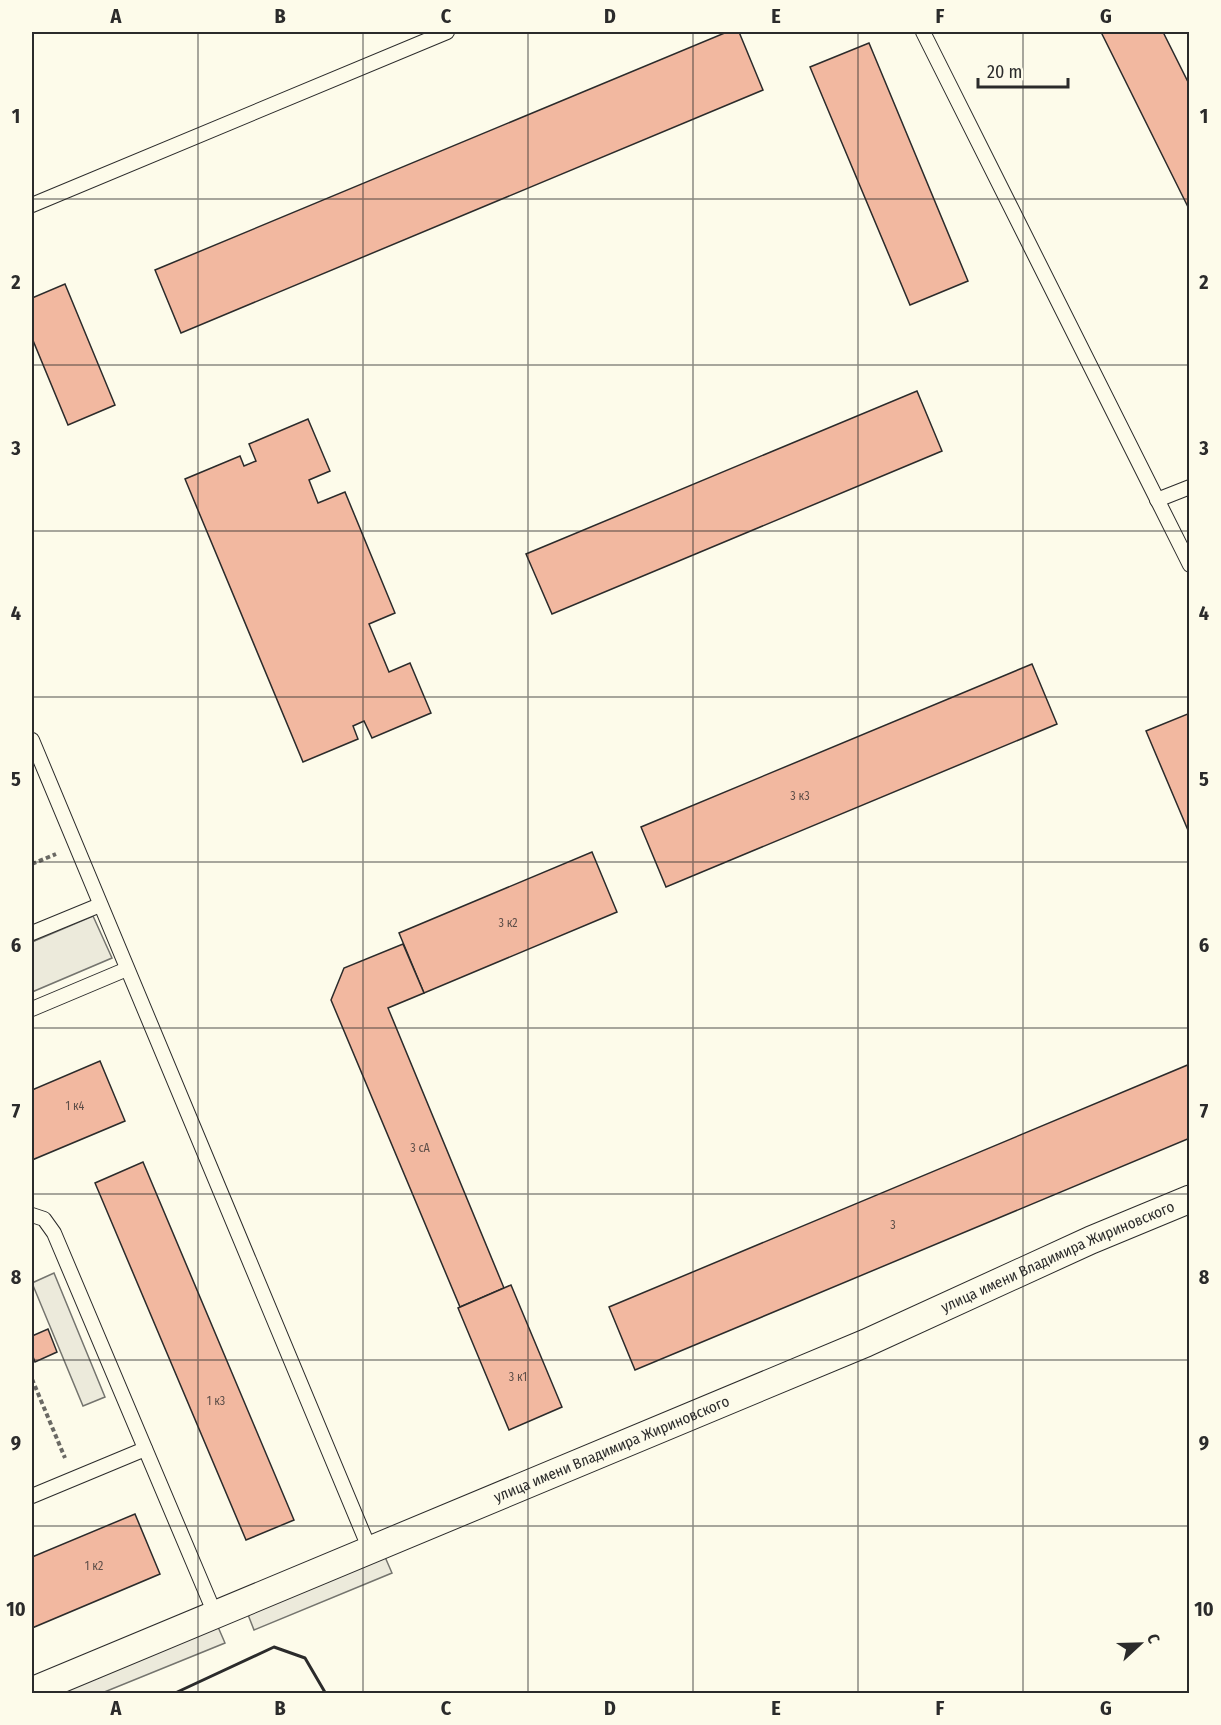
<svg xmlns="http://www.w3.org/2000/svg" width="1221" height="1725" font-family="'Fira Sans Condensed',sans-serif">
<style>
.parking{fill:#eceadb;stroke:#74746e;stroke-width:1.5}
.building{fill:#f2b8a0;stroke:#2b2b2b;stroke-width:1.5}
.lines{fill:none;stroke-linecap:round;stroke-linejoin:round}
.service-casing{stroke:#2b2b2b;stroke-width:16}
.minor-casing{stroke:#2b2b2b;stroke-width:29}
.path{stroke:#6a6964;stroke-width:4;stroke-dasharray:4.5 3;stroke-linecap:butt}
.service{stroke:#fdfbea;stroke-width:14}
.minor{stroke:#fdfbea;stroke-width:27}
.wall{stroke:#2b2b2b;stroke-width:3}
.grid{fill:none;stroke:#2b2b2b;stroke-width:1.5;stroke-opacity:0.55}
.labels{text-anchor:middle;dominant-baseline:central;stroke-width:4.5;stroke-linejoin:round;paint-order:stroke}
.number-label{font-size:12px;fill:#5d4e48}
.street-label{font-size:15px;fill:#2b2b2b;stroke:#fdfbea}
.neatline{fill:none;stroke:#2b2b2b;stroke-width:2}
.grid-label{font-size:20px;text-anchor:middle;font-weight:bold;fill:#2b2b2b}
</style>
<rect width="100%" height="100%" fill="#fdfbea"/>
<!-- parking -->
<g class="parking">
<path d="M93,916L112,958L32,992V942Z"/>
<path d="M54,1273L105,1397L83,1406L32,1283Z"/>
<path d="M382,1550L392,1573L254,1630L245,1607Z"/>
<path d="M215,1620L225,1643L102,1693L37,1694Z"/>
</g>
<!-- building -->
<g class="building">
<path d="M727,32H739L763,90L181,333L155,270Z"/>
<path d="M1101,32H1163L1190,86V211Z"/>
<path d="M869,43L968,281L910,305L810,67Z"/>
<path d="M65,284L115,405L68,425L32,338V298Z"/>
<path d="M917,391L942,451L552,614L526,554Z"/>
<path d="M308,419L330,471L309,480L318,503L345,492L395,613L369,624L389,672L410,663L431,713L372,738L364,721L353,726L358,739L303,762L185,479L240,456L244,466L256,461L249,444Z"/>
<path d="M1032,664L1057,724L666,887L641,827Z"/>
<path d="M1190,713V835L1146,731Z"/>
<path d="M592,852L617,912L424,993L399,933Z"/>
<path d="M403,944L424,993L388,1008L504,1288L460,1307L331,1000L344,968Z"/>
<path d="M100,1061L125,1121L32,1160V1090Z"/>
<path d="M1190,1064V1138L635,1370L609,1307Z"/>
<path d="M143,1162L294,1520L246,1540L95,1183Z"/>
<path d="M511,1285L562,1407L509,1430L458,1308Z"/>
<path d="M48,1329L57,1352L35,1362L32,1354V1336Z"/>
<path d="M135,1514L160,1574L32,1628V1557Z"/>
</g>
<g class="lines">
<!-- service casing -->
<g class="service-casing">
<g id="service">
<path d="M923,32L1190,565"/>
<path d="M32,205L447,32"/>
<path d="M1157,500L1190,487"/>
<path d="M32,740L370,1550"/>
<path d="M32,933L100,905"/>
<path d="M32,1009L127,969"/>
<path d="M32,1215L44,1219L54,1233L215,1614"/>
<path d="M32,1496L145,1449"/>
</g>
</g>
<!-- minor casing -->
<g class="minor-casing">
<g id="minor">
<path id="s1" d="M32,1691L866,1343L1091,1240L1190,1199"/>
</g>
</g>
<!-- path -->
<g class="path">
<path d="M32,864L56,854"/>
<path d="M32,1379L65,1458"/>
</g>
<!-- service -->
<use href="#service" class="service"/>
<!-- minor -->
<use href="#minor" class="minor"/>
<!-- wall -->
<path class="wall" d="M173,1694L274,1647L305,1658L326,1694"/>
</g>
<!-- grid -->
<path class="grid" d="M198,32V1694M363,32V1694M528,32V1694M693,32V1694M858,32V1694M1023,32V1694M32,199H1190M32,365H1190M32,531H1190M32,697H1190M32,862H1190M32,1028H1190M32,1194H1190M32,1360H1190M32,1526H1190"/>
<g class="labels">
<!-- number labels -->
<g class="number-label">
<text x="800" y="796">3 к3</text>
<text x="508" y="923">3 к2</text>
<text x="75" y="1106">1 к4</text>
<text x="420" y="1148">3 сА</text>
<text x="893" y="1225">3</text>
<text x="518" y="1377">3 к1</text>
<text x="216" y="1401">1 к3</text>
<text x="94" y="1566">1 к2</text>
</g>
<!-- street labels -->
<g class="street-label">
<text stroke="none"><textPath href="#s1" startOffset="1114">улица имени Владимира Жириновского</textPath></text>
<text stroke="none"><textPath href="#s1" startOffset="628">улица имени Владимира Жириновского</textPath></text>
</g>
</g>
<!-- border -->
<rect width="1221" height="1725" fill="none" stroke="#fdfbea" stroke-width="66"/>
<!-- north arrow -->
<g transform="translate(1140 1644) rotate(68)" stroke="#fdfbea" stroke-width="4.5" paint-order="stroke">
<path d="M0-4.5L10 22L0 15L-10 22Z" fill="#2b2b2b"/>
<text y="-9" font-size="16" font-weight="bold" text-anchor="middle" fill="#2b2b2b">С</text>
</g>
<!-- scale -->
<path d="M978 78v9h90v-9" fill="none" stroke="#2b2b2b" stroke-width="3"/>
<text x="987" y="78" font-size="18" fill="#2b2b2b" stroke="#fdfbea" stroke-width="4.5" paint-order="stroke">20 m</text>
<rect x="33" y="33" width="1155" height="1659" class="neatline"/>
<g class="grid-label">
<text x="116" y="23">A</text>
<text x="280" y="23">B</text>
<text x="446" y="23">C</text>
<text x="610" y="23">D</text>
<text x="776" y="23">E</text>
<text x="940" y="23">F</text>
<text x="1106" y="23">G</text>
<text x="16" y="123">1</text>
<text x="1204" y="123">1</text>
<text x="16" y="289">2</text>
<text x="1204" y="289">2</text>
<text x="16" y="455">3</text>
<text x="1204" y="455">3</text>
<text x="16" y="620">4</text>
<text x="1204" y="620">4</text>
<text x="16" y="786">5</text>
<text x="1204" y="786">5</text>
<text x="16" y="952">6</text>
<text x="1204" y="952">6</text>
<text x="16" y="1118">7</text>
<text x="1204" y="1118">7</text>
<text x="16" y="1284">8</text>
<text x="1204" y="1284">8</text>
<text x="16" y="1450">9</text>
<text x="1204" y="1450">9</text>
<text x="16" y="1616">10</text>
<text x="1204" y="1616">10</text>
<text x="116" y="1715">A</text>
<text x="280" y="1715">B</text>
<text x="446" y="1715">C</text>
<text x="610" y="1715">D</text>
<text x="776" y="1715">E</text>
<text x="940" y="1715">F</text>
<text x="1106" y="1715">G</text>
</g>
</svg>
